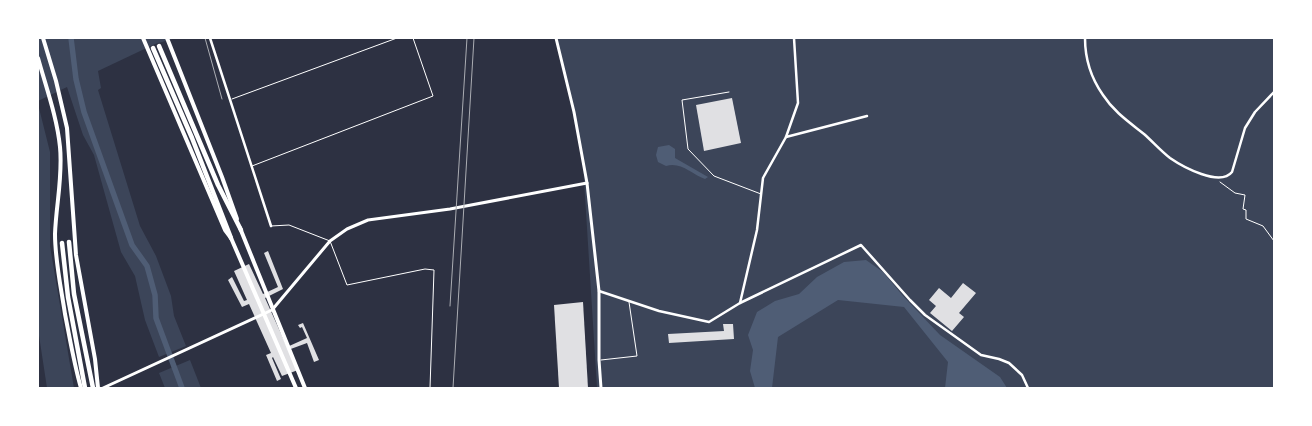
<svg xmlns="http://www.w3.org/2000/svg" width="1312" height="426" font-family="'Source Sans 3',sans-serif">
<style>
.green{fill:#3c4559}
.water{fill:#4f5d75}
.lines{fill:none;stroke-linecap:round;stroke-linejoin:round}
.canal{stroke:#4f5d75;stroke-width:5.5}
.building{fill:#e0e0e3}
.path{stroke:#fff;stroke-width:1}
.service{stroke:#fff;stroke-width:1}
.minor{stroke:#fff;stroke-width:2.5}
.tertiary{stroke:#fff;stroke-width:3}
.primary{stroke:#fff;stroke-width:4}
.trunk{stroke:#fff;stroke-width:4.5}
.rail{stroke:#abadb3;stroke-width:1}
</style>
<rect width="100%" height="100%" fill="#2d3142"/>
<!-- green -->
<g class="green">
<path d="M38,38H176L155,44L98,71L101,88L98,90L140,226L156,256L171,296L174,316L186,346L159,357L145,320L135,276L121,252L94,155L83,135L67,87L38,101Z"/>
<path d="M557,38H1274V388H597L583,164Z"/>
<path d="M38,104L50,152V246L74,388H47L38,329Z"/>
<path d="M190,360L201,388H165L159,373Z"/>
</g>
<!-- water -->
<g class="water">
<path d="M669,145L675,149V158L708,177L705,179C692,174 680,161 666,166L658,162L656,155L658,147Z"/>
<path d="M866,260L883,272L903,296L940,335L1000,377L1007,388H945L948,362L904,307L838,300L778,337L772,388H755L750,371L753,350L748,335L757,312L775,301L799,294L817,277L844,262Z"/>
</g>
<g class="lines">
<!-- canal -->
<path class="canal" d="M71,38L76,79L84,112L132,245L147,266L155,295L156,318L182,388"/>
</g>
<!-- building -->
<g class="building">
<path d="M732,98L741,143L704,151L696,105Z"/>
<path d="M268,251L283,289L265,298L287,347L307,338L302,327L300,328L298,325L303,323L319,360L314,362L307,343L288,350L298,370L282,376L273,357L272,358L281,379L277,381L266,355L271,353L249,304L242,307L228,280L232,277L244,301L247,300L234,271L249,264L263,294L278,287L264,253Z"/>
<path d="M963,283L976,293L959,313L964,317L952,331L930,313L936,306L929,300L939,288L951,298Z"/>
<path d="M583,302L588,388H559L554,305Z"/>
<path d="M723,324H733L734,339L669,343L668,334L724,331Z"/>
</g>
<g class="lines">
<!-- path -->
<path class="path" d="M1220,182L1235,193L1245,195L1243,209L1246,210V219L1263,226L1274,241"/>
<!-- service -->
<g class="service">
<path d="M729,92L682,100L688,149L714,176L761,194"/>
<path d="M232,99L397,38"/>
<path d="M252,166L433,96L413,38"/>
<path d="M271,226L289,225L330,241L347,285L425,269L434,270L430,388"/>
<path d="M601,360L637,356L629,302"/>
</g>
<!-- minor -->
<g class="minor">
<path d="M210,38L271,226"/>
<path d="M1085,38C1085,58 1091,78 1103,95C1114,112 1129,122 1144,134C1153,142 1161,151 1170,158C1183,167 1220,187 1232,172L1245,128L1255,112L1274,92"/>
<path d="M786,137L867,116"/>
<path d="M599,291L659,311L709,322L740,303L861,245L910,300L925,315L981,355L999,359L1009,363L1022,375L1028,388"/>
<path d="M740,303L757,230L763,178L786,137L798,103L794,38"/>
</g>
<!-- tertiary -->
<g class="tertiary">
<path d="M556,38L574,112L587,183L599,291V360L601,388"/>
<path d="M103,388L272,310L330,241L347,229L368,220L450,209L587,183"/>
</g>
<!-- primary -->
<g class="primary">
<path d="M43,38L56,81L67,128L76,255L95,359L98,388"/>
<path d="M143,38L225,230L231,238L296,388"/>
<path d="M167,38L222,177L237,219"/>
<path d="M38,58C46,87 57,117 60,147C63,176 56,205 55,234C55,261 61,287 65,314C70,339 74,364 81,388"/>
<path d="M240,228L305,388"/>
</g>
<!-- trunk -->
<g class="trunk">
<path d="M159,46L218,185L241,230"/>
<path d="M153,48L192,138L231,238"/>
<path d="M69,242L74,294L93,388"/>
<path d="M62,243L68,297L85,388"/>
</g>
<!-- rail -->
<g class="rail">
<path d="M205,38L222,99"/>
<path d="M450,306L467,38"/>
<path d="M453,388L474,38"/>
</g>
</g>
<!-- border -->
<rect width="1312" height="426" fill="none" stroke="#ffffff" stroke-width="78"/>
</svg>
